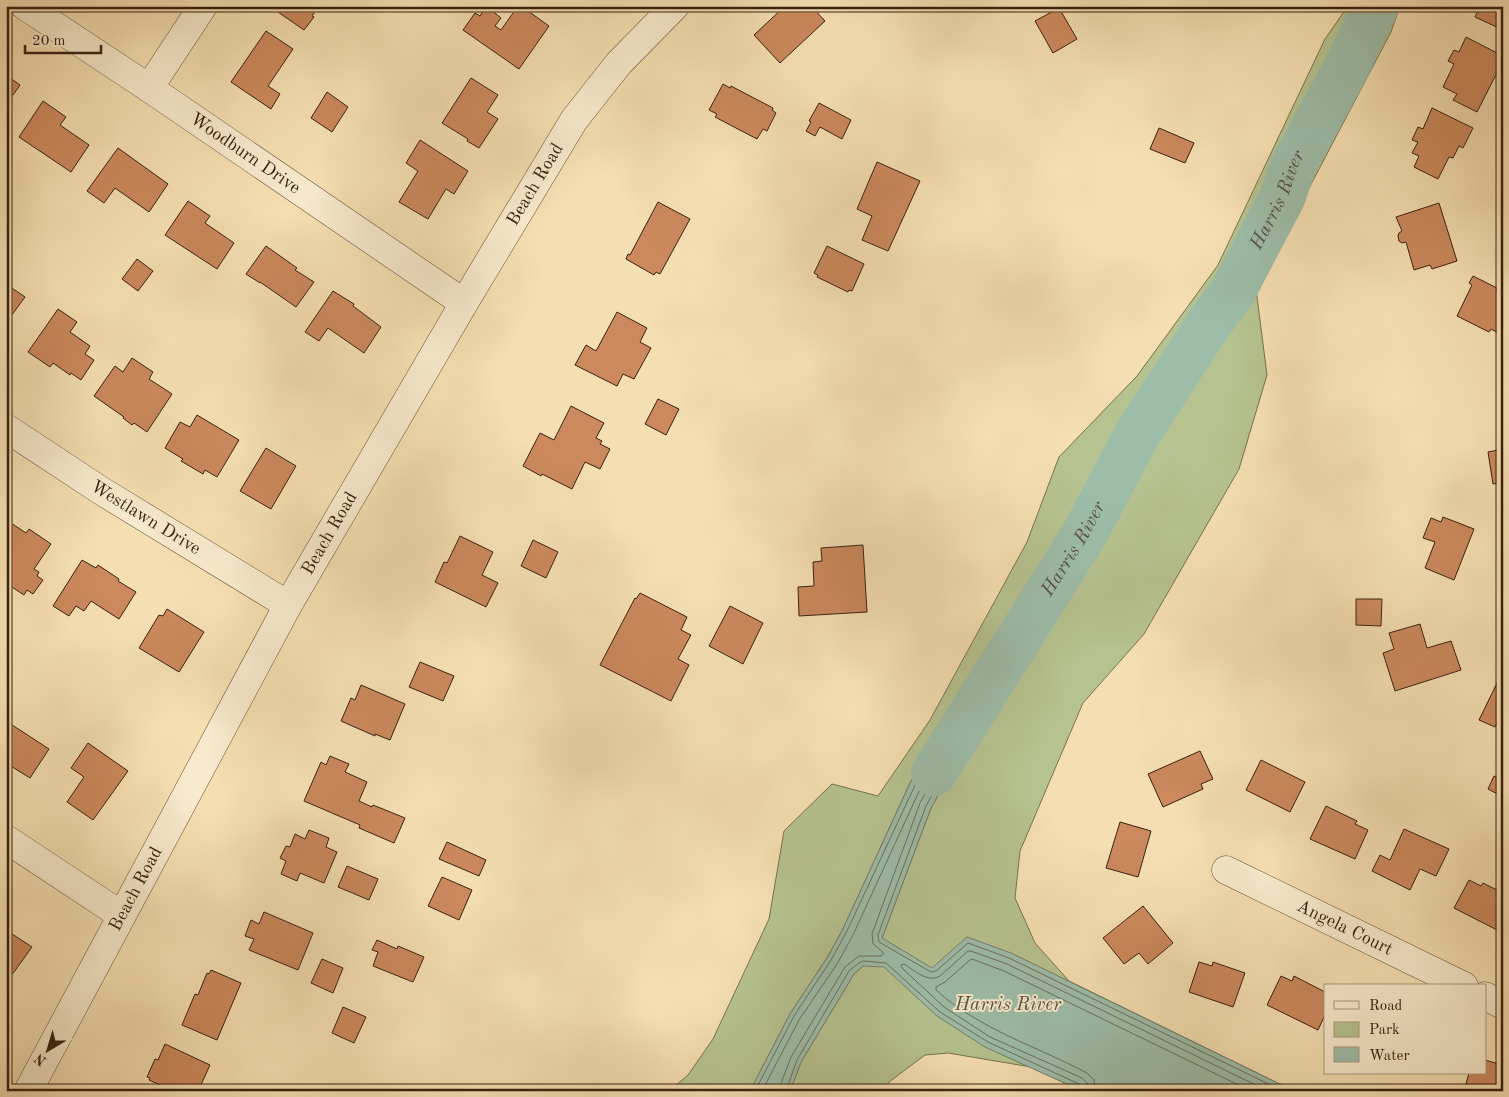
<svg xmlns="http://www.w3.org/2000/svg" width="1509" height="1097" font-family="'Old Standard TT',serif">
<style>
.green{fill:#b6c390;stroke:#787250}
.water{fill:#9dbda9;stroke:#757f6c}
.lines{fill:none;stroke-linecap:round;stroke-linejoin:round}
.shore{stroke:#6b6f5d;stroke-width:1}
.river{stroke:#9dbda9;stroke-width:46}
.building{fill:#cb895d;stroke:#392111}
.minor-casing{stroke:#685039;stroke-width:29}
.minor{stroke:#f8eacd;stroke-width:28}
.labels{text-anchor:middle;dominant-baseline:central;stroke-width:4;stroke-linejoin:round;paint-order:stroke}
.street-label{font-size:18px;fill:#392111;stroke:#f8eacd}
.water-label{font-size:19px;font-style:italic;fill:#57503f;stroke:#f8eacd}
</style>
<rect width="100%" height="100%" fill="#f5dfb2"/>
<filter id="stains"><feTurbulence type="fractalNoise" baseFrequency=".004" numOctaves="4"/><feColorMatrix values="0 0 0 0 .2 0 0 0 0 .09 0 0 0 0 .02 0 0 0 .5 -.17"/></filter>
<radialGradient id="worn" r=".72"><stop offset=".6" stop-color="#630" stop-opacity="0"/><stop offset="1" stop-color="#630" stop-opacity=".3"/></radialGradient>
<!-- green -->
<path class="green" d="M1348,6H1400L1391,32L1256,289L1267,375L1239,469L1144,634L1083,703L1020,851L1015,898L1035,943L1069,981L1294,1091H1082L1031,1067L948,1053L925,1055L889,1082L883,1091H790L801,1062L854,974L863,966L882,938L931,808L971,735L943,732L911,781L843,929L827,958L790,1014L750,1091H669L688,1075L713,1039L769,919L784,831L832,784L878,796L930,720L1027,542L1059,457L1137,376L1218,265L1325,39Z"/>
<!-- water -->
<path class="water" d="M968,721L971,735L931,808L882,938L932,968L967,937L1011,953L1294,1091H1082L985,1047L937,1016L884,967L863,966L854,974L801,1062L790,1091H750L790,1014L827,958L843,929L911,781L943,732Z"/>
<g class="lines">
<!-- shore -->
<g class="shore">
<path d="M755,1091L794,1016L831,960L847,931L916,783L946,737L962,729L965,731V735L926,806L878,935L879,942L931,972L936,971L968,943L1009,958L1283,1091"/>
<path d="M762,1091L799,1020L837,964L853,935L921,787L940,757L943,756L944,760L920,803L872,934L873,944L883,952V954L881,956H859L845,967L791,1057L780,1086V1091"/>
<path d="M786,1091L797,1060L849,971L859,963L863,961L886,963L940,1012L988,1042L1079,1084L1082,1087V1091"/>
<path d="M1089,1091L1087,1083L1082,1078L990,1037L944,1007L902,968L901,965L904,964C915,971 928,983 940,976L968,951H971L1007,964L1268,1091"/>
<path d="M1096,1091L1094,1080L1087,1073C1036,1046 979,1029 936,990V987L945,982L970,960L972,959L1004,971L1251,1091"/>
</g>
<!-- river -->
<path class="river" id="s1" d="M934,773L1084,535L1138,433L1210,322L1232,293L1282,198L1294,164L1347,67L1376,6"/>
</g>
<!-- building -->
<g class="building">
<path d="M277,6H319L312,16L314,17L304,30L275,10Z"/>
<path d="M486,6L501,18L495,26L501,30L518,6H521L549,26L519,69L463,30L475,13L480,16Z"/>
<path d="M785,6H811L825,21L780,63L754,35Z"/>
<path d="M1480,6H1503V30L1475,17Z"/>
<path d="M1059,8L1077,39L1053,53L1035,21Z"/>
<path d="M266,31L293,49L268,86L280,94L271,109L231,82Z"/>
<path d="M1466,37L1503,56V61L1477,112L1453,100L1457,94L1443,87L1454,64L1448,61L1454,50L1459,52Z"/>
<path d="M6,75L20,85L6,105Z"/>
<path d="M471,78L498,95L487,112L498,119L479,148L467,141L468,139L442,123Z"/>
<path d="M723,84L730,88L731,86L773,108L772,110L776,113L767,131L763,129L757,139L715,117L717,114L709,110Z"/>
<path d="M327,92L348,107L332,132L311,118Z"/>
<path d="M43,101L66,117L60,125L89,145L71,172L19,137Z"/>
<path d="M819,103L851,120L842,139L820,127L815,136L806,131L811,122L809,121Z"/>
<path d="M1432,108L1473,128L1463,148L1459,146L1453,158L1449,157L1438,179L1414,167L1419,156L1412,153L1418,142L1412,140L1418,127L1423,129Z"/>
<path d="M1159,128L1194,143L1185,163L1150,149Z"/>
<path d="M420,140L468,171L454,194L446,189L428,219L399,202L418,171L406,163Z"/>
<path d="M118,148L168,184L149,212L115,188L104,203L87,191Z"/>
<path d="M877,162L920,181L888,251L862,240L872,216L857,209Z"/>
<path d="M188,201L210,216L205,223L234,243L217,269L165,235Z"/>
<path d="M658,202L690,219L660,274L656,272L654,275L626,259L628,254L630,255Z"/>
<path d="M1439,203L1457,261L1432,269L1430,265L1414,270L1406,242L1402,243L1399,241L1398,236L1399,233L1402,231L1396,217Z"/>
<path d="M266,246L297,268L295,270L314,282L296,307L260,282V283L246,274Z"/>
<path d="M827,246L864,264L852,291L849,290L848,292L817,277L818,275L814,273Z"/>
<path d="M137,259L153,271L138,291L122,279Z"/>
<path d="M1473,276L1497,288L1496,290L1503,294V332L1502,335L1491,329L1489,332L1457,316L1472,285L1469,283Z"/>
<path d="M6,284L25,297L6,323Z"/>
<path d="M333,291L354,304L353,306L381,327L364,353L328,328L319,341L305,332Z"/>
<path d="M58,309L77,322L70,332L90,346L85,354L94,360L81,380L71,373L70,375L53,363L50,367L28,352Z"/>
<path d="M617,312L647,328L640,342L651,348L634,379L623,374L617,386L575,365L586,345L596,351Z"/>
<path d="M132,358L153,372L149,379L172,394L147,432L134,423L132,425L123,418L124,417L94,396L115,366L123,372Z"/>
<path d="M658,399L679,409L666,435L645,424Z"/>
<path d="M571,406L604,423L596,438L602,441L600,444L610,449L600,469L585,462L572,489L542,474L541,476L523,466L540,433L554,440Z"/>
<path d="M197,415L239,440L217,477L205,470L203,474L181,461L183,459L165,448L180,422L190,427Z"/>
<path d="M266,448L296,466L271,509L240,491Z"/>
<path d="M1503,449V482L1493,484L1488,452Z"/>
<path d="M1443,517L1474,529L1454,580L1425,568L1435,542L1423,538L1431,518L1441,522Z"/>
<path d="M8,521L26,533L29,529L51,544L34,569L39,572L37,576L43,580L33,594L27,590L24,595L6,583V566L8,563L6,562V525Z"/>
<path d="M460,536L493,552L482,575L498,583L486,607L435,582L444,562L447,563Z"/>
<path d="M533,540L558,552L546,578L521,566Z"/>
<path d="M863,545L867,612L799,616L798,587L814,586L813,562L822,561L821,548Z"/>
<path d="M82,560L96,568L98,565L119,579L118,581L136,592L119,619L91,601L84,611L76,606L69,616L53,606Z"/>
<path d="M640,593L687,617L681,630L691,635L678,659L689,665L671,701L600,665L635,598L636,599Z"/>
<path d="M1356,599H1382L1381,626L1356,625Z"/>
<path d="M730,606L763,623L743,664L709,646Z"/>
<path d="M167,609L204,632L179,672L139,648L159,615L163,616Z"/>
<path d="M1420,624L1427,648L1451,641L1461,670L1395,691L1383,653L1394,649L1389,633Z"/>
<path d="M420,662L454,676L443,701L409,687Z"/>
<path d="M1498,681L1503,684V721L1499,719L1495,727L1479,720Z"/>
<path d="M361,685L405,704L390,740L375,734V736L341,721L351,698L355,700Z"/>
<path d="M6,721L49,749L30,778L6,763Z"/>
<path d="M88,743L128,771L93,820L67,802L84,777L71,768Z"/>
<path d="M1200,751L1213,779L1201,784L1203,789L1163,807L1148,774Z"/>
<path d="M330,756L349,764L345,772L367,782L359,801L372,807L373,805L405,818L394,843L359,828L360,825L304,801L321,762L326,765Z"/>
<path d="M1261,760L1305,782L1290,812L1246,790Z"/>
<path d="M1494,776L1503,780V797L1488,789Z"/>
<path d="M1326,806L1357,821L1355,824L1368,830L1355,859L1310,839Z"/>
<path d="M1120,822L1151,831L1138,877L1106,868Z"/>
<path d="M1404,829L1449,849L1436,876L1420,869L1410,890L1372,871L1380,855L1390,860Z"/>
<path d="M309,830L329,838L326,847L337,852L324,883L300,873L297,881L281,874L286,861L280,858L286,846L290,847L295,834L305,839Z"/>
<path d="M447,842L486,860L479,876L439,859Z"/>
<path d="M347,866L378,879L369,900L338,887Z"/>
<path d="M442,877L472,890L459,920L428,906Z"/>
<path d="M1469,880L1481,886L1483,883L1503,893V918L1497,930L1454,908Z"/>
<path d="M1143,906L1173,943L1148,964L1139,953L1124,964L1103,938Z"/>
<path d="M264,912L313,933L298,970L249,950L254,939L245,936L251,920L259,924Z"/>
<path d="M6,930L32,947L6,983Z"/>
<path d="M377,940L397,949L398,946L424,957L413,982L373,966L378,952L372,950Z"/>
<path d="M322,959L343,968L333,993L311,983Z"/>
<path d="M1199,962L1212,966L1213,962L1245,973L1233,1007L1189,992Z"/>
<path d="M211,970L241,983L217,1040L182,1025L195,994L198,995L207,973L209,974Z"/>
<path d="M1281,976L1292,981L1294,976L1325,992V1015L1318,1030L1267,1005Z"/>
<path d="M343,1007L366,1017L354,1043L332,1033Z"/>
<path d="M165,1044L210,1065L199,1089L193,1087L191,1091H173L149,1080L150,1078L147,1077L155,1059L158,1060Z"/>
<path d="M1485,1060L1503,1065V1073L1497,1091H1464L1469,1073H1485Z"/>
</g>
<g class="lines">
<!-- minor casing -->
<g class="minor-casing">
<g id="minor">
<path id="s2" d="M25,6L149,88L464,303"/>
<path d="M149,88L203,6"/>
<path id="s3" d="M6,428L100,490L288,605"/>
<path d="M6,839L121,915"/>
<path id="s4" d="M1226,870L1464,986"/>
<path d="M1485,996L1503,1005"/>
<path id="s5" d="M28,1091L288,605L464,303L574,120L619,63L675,6"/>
</g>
</g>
<!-- minor -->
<use href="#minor" class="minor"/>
</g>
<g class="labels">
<!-- street labels -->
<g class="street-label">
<text stroke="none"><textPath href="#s2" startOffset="265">Woodburn Drive</textPath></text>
<text stroke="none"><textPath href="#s5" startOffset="1039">Beach Road</textPath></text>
<text stroke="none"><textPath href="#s3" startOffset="166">Westlawn Drive</textPath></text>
<text stroke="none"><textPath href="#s5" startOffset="634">Beach Road</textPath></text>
<text stroke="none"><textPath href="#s5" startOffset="229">Beach Road</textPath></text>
<text stroke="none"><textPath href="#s4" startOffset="132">Angela Court</textPath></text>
</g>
<!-- water labels -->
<g class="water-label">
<text stroke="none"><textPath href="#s1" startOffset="669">Harris River</textPath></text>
<text stroke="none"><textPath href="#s1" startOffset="264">Harris River</textPath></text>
<text x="1008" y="1005">Harris River</text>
</g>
</g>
<!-- margin -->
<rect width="1509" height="1097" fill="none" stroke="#f5dfb2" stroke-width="25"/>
<rect x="8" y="8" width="1494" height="1082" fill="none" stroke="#392111" stroke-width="2.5"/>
<rect x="12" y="12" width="1484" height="1072" fill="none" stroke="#392111"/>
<!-- legend -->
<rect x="1324" y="984" width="162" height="90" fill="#f8eacd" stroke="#ac9a82"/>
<rect x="1334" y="1001" width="25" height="8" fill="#f8eacd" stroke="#ac9a82"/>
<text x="1369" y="1010" font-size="15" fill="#392111">Road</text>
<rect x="1334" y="1022" width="25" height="15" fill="#b6c390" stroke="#ac9a82"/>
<text x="1369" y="1034" font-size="15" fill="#392111">Park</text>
<rect x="1334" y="1047" width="25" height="15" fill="#9dbda9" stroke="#ac9a82"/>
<text x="1369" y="1060" font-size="15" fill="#392111">Water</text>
<!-- north arrow -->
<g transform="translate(48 1050) rotate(218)" stroke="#f8eacd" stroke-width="4" paint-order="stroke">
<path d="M0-4L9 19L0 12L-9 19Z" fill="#392111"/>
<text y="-8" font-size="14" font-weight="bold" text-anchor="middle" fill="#392111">N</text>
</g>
<!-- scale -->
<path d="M25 45v8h76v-8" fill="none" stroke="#392111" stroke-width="2.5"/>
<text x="32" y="45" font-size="15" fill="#392111" stroke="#f8eacd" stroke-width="4" paint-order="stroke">20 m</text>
<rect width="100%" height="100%" filter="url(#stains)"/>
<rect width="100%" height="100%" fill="url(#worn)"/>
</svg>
